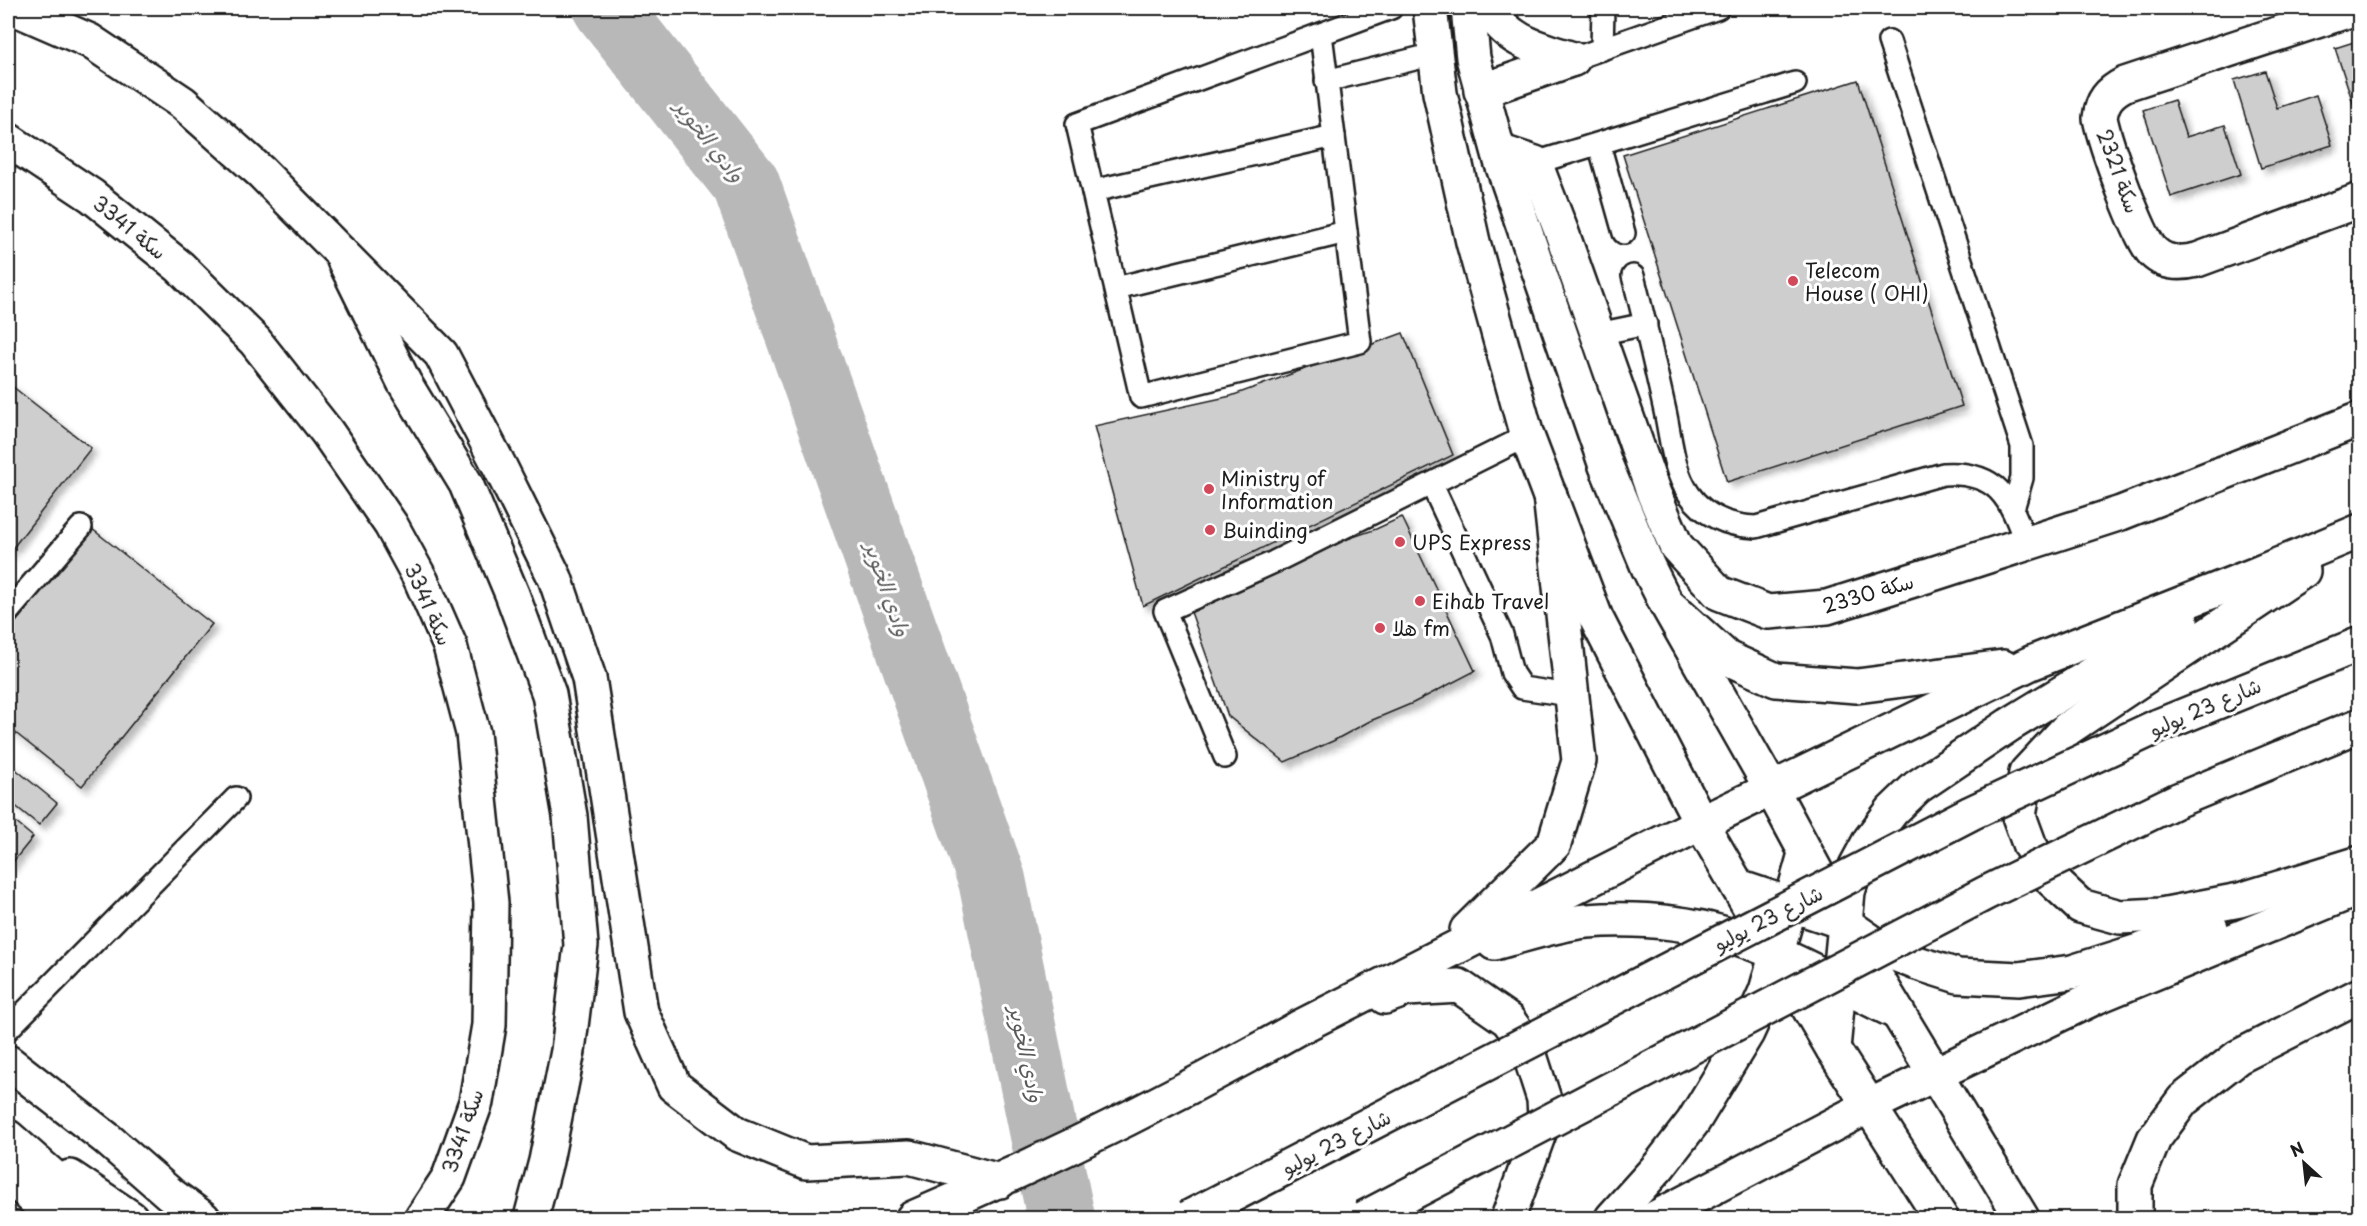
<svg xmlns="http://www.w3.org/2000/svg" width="2367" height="1226" font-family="'Playpen Sans','Playpen Sans Arabic',sans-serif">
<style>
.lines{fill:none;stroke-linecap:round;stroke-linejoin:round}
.river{stroke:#b8b8b8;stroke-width:68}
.building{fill:#cecece;stroke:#1c1c1c;stroke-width:1.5;filter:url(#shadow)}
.service-casing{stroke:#1c1c1c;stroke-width:26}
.minor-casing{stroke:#1c1c1c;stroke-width:38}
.tertiary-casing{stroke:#1c1c1c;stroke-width:38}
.secondary-casing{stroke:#1c1c1c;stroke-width:38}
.primary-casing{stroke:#1c1c1c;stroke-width:38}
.service{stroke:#fff;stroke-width:21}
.minor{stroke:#fff;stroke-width:33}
.tertiary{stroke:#fff;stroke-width:33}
.secondary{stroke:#fff;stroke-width:33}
.primary{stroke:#fff;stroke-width:33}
.primary-bridge-casing{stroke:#1c1c1c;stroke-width:38;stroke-linecap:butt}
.primary-bridge{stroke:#fff;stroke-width:33}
.poi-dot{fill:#d1495b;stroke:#fff;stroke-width:2}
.labels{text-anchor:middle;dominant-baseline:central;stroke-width:6;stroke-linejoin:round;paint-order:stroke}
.street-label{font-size:20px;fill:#1c1c1c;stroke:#fff}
.poi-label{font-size:20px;fill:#1c1c1c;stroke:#fff;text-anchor:start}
.water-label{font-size:21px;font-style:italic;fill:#5a5a5a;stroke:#fff}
</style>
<defs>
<filter id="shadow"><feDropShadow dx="5.5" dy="5.5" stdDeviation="3" flood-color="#0004"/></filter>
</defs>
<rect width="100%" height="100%" fill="#fff"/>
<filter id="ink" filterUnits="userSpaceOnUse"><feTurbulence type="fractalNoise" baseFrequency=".0167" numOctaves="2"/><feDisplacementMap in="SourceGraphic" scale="12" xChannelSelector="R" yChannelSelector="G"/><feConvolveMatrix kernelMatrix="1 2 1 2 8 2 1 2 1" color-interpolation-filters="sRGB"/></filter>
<g filter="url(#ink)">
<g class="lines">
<!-- river -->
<path class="river" d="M607,8L746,184L992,880L1061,1218"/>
</g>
<!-- building -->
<g class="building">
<path d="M2360,40V124L2335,48Z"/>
<path d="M2265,71L2277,108L2316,95L2332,145L2261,168L2234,80Z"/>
<path d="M1858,80L1962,406L1727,482L1623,155Z"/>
<path d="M2174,100L2186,137L2225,125L2241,174L2171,197L2143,110Z"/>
<path d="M1403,333L1453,455L1143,606L1094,426L1231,396Z"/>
<path d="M8,383L91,448L8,554Z"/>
<path d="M1402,517L1475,671L1413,703L1370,721L1333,741L1285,762L1228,716L1191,612L1263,580L1307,553L1376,529Z"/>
<path d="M91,528L212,624L82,786L8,727V632Z"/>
<path d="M8,763L57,803L39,825L8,800Z"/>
<path d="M8,816L33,837L8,868Z"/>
</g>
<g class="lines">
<!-- service casing -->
<g class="service-casing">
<g id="service">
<path d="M1321,34L1360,342L1141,397L1077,124L1391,8"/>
<path d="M1889,41L2022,446V478L2013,509"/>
<path d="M1602,49L1603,8"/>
<path d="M1573,59L1718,8"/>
<path d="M1326,81L1435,54"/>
<path d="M1599,144L1624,233"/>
<path d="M1535,163L1795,83"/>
<path d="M1093,191L1334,136"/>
<path d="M1633,276C1645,321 1655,366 1665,411C1671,438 1673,471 1689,494C1705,517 1730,526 1756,527L1943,474C1998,471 2010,498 2026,544"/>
<path d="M1116,288L1346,232"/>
<path d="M1598,334L1646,324"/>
<path d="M1432,485L1502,635L1512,673L1522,688L1570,695"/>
<path d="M8,612L81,527"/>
<path d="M1225,757L1165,611L1274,562L1527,436"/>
<path d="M8,1029L236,798"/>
</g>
</g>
<!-- minor casing -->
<g class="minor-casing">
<g id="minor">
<path d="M1489,8C1507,42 1538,48 1573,59"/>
<path d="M2356,8L2125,84C2109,92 2102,101 2100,118C2105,143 2138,236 2153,252C2165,264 2181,264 2197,260L2360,200"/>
<path d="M1481,91L1573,59"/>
<path d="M8,140L92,196L180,267L255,341L327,432L391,525L421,580L450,646L473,733L491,903L489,1025L476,1102L449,1177L422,1218"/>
<path d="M1499,151L1535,163L1562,233L1654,494L1676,546L1719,593L1768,612L1827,607L1926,576L2121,513L2360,419"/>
<path d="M8,1062L106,1138L170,1194L203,1218"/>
<path d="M70,1177L131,1218"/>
</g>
</g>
<!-- tertiary casing -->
<g class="tertiary-casing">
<g id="tertiary">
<path d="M14,8L90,41L183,103L261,172L341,253"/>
<path d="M1430,8L1440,93L1473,242L1527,436L1596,618L1701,823L1752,911"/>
<path d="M1468,8L1473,58L1501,161L1606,466L1648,567L1666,603L1771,788L1820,879"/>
<path d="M1849,932L2022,1218"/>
<path d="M1784,966L1833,1049L1941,1218"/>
</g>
</g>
<!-- secondary casing -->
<g class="secondary-casing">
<g id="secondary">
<path d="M344,260L404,382L466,484L512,594L549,694L570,816L581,945L568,1051L546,1161L531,1218"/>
<path d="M8,1137L100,1218"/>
<path d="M8,1174L54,1218"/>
</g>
</g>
<!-- primary casing -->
<g class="primary-casing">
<g id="primary">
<path d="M341,253L441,354L500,467L555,578L589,678L641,1012L674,1086L737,1134L806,1162L909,1157L1000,1181"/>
<path d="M2303,571L2067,729L2026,773L2019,816L2030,846L2052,880L2080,906L2120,917L2161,915L2240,900L2360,863"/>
<path d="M1666,603L1727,658L1776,680L1857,686L2003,667"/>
<path d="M2158,726L2360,644"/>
<path d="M2178,800L2360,725"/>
<path d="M1738,887L1843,922L1882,949L1917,963L1958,976L2019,979L2072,972L2211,928"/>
<path d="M1467,930L1554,844L1579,761L1550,495"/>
<path d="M1494,943C1521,936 1560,923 1587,921C1631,918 1679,921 1722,933C1783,951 1839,985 1896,1012"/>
<path d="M1385,997L1407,989L1459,986L1508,1020L1527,1046L1544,1099L1545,1117L1508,1218"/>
<path d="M1833,1049L1848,892L1856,866L1870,840L1892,811L1917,787L2009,725L2181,620"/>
<path d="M913,1218C1044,1162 1174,1098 1298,1028L1701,823L2031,663L2254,575L2360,531"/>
<path d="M1612,1218L1659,1166L1693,1122L1747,1033L1766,991L1805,854"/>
<path d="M1655,1218L1869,1106L2096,997L2360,888"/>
<path d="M2135,1218V1185L2154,1139L2183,1100L2238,1057L2360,995"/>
</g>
</g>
<!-- service -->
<use href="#service" class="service"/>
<!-- minor -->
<use href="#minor" class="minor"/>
<!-- tertiary -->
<use href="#tertiary" class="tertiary"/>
<!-- secondary -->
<use href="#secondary" class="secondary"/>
<!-- primary -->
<use href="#primary" class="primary"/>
<!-- primary-bridge casing -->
<g class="primary-bridge-casing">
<g id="primary-bridge">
<path d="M1188,1218L1971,813L2158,726"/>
<path d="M1364,1218L1986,893L2178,800"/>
</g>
</g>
<!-- primary-bridge -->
<use href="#primary-bridge" class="primary-bridge"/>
</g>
</g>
<!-- markers -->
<g class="poi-dot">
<circle cx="1793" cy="281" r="6"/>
<circle cx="1209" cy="489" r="6"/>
<circle cx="1210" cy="530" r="6"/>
<circle cx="1400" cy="542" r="6"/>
<circle cx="1420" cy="601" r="6"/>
<circle cx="1380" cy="628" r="6"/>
</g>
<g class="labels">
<!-- street labels -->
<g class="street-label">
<text transform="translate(2119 171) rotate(70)">سكة 2321</text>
<text transform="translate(130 227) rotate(39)">سكة 3341</text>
<text transform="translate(1868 593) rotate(-16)">سكة 2330</text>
<text transform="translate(429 604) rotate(66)">سكة 3341</text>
<text transform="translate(2205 707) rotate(-23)">شارع 23 يوليو</text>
<text transform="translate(1768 918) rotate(-27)">شارع 23 يوليو</text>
<text transform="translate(462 1131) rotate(-71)">سكة 3341</text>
<text transform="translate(1336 1142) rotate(-27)">شارع 23 يوليو</text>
</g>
<!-- poi labels -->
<g class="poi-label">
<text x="1805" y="270">Telecom<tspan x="1805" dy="23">House ( OHI)</tspan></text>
<text x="1221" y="478">Ministry of<tspan x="1221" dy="23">Information</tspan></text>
<text x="1222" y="530">Buinding</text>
<text x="1412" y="542">UPS Express</text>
<text x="1432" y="601">Eihab Travel</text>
<text x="1392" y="628">هلا fm</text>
</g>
<!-- water labels -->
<g class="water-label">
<text transform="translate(711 140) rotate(52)">وادي الخوير</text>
<text transform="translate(889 589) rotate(71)">وادي الخوير</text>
<text transform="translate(1028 1054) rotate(78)">وادي الخوير</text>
</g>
</g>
<!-- margin -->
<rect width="2367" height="1226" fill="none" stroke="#fff" stroke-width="30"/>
<rect x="15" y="15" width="2337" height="1196" fill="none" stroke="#1c1c1c" stroke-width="2" filter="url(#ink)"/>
<!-- north arrow -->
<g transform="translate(2304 1163) rotate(333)" stroke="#ffffff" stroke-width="4.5" paint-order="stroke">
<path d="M0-4.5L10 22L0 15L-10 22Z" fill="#1c1c1c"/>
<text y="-9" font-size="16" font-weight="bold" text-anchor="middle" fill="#1c1c1c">N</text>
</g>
</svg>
